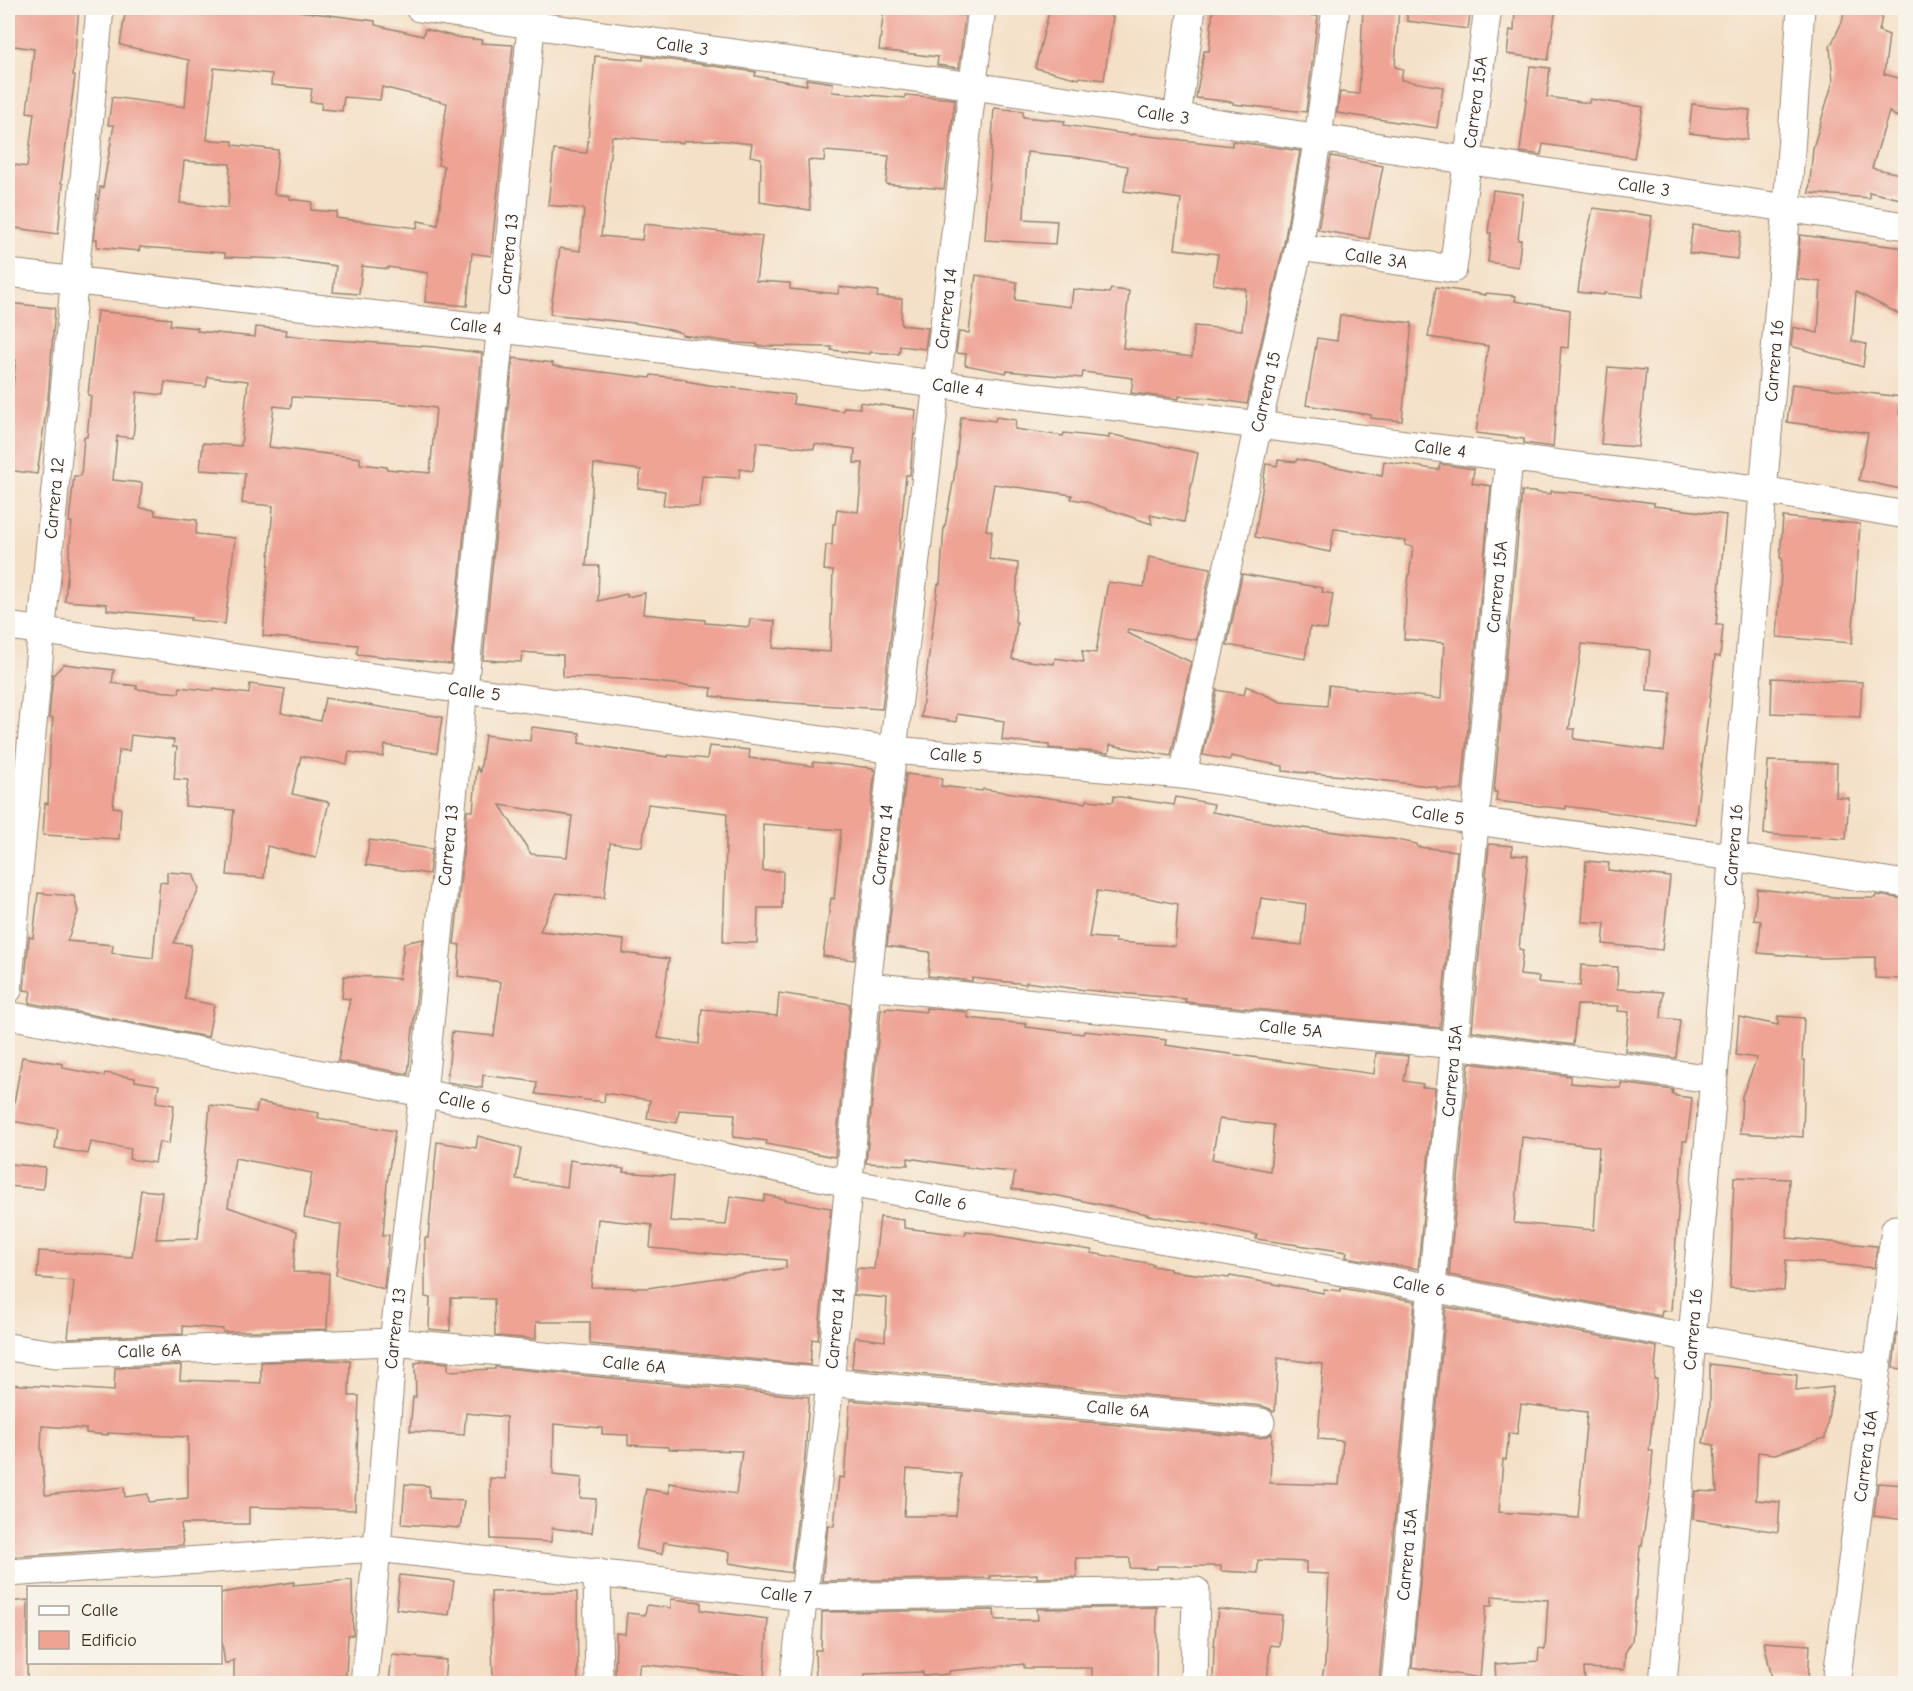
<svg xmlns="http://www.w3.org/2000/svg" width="1913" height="1691" font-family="'Comic Neue',sans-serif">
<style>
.building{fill:#eea394;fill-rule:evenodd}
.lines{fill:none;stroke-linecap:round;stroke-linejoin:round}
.minor-casing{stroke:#988572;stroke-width:29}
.minor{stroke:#fff;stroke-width:27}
.labels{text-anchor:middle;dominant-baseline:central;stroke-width:4.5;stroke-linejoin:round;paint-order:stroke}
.street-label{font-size:18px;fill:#3b2a1e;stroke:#f7f3e8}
</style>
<rect width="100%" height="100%" fill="#f7f3e8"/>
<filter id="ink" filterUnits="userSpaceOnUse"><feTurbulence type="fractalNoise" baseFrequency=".0167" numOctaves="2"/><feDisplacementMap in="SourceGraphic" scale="12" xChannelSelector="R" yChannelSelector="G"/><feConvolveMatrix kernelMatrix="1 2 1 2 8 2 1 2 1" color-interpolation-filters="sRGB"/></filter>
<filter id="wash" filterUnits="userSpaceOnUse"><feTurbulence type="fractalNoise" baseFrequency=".008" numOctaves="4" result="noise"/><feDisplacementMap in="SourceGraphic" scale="24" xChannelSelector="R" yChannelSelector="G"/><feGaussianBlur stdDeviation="1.35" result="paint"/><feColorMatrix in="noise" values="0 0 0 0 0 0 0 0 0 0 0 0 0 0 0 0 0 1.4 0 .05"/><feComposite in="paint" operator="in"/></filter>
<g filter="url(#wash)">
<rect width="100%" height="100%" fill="#f4e0c7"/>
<g id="blocks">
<!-- building -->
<g class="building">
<path d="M8,8H79L73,75L75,76L61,183L63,184L58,234L8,227V164L27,167L34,113L27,112L34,49L8,45Z"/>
<path d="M126,8H277L299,9V11L375,21V25L423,36L425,29L456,37L482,40L481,43L513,45L491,256L472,253L467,306L425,302L428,273L388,267V269L362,266L359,294L333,292L336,266L284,259L225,257V253L140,247L139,251L97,247V239H94L100,187L103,188L114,125H108L112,97L185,107L189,60L120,45ZM214,68L272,74L271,85L312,89L310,102L322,103L321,109L342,111L344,97L380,100L382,87L447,103L438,165L444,166L438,225L418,221L417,228L336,218L337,212L311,210L312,202L290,199V196L274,194L278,150L233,145V141L207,140ZM184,161L230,164L228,208L180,203Z"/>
<path d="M884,8H910V10L965,15L959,68L937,65L938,57L879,50Z"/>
<path d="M1050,8H1113L1111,17H1113L1104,80L1080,77L1079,79L1035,68Z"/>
<path d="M1213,8H1306V15L1318,16L1306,112L1233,104V102L1196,98L1204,51H1209Z"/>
<path d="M1363,8H1399L1395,67L1403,69L1401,80L1443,87L1437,128L1337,113L1340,92L1359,94Z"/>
<path d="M1407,8H1471L1468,29L1407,21Z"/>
<path d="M1515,8H1556L1548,60L1507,54L1510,30L1514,31Z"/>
<path d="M1845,8H1884L1879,31L1889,35L1884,74L1905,80V88L1897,117L1889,112L1872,168L1905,175V200L1869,192V198L1809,193L1813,148L1833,81L1830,47L1842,22Z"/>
<path d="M595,56L643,60V56L756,72L755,76L807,85L806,79L833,83L832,92L905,98V95L955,99L944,189L886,184L889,156L825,151L824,161L808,160L810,210L760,202L761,158L750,156L752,144L716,140L683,141V143L612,136L601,236L642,240L644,224L762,236L756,281L790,283V289L838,294L839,287L878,291L877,297L902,299L901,325L928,328L925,349L900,346L899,354L870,352V354L831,350L832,347L763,346H757V344L737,343L682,335V333L659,327L634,323L550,314L560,248L580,251L584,209L548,205L554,150L587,153Z"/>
<path d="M1530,66L1550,68L1547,97L1589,103L1590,99L1643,107L1634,158L1543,144L1541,155L1520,152Z"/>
<path d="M1692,104L1750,110L1747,140L1689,133Z"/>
<path d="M994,108L1023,111V117L1065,121L1064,125L1132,135V134L1232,146V141L1300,151L1284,244L1247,404L1210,398L1179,396V399L1131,393L1133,378L1083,372L1082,378L1007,371L1006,373L965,365L966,354L956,353L959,332L969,333L976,275L1017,282L1015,300L1071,307L1073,289L1109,293L1111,289L1129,291L1123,348L1192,357L1194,326L1242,330L1246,289L1213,284L1218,254L1175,249L1181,199L1124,191L1128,166L1077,157L1027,152L1024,219L1057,221L1055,244L985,240Z"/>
<path d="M1331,156L1383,166L1369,239L1318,230Z"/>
<path d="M1493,190L1523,194L1518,240H1521L1518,267L1488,262L1491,233H1488Z"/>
<path d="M1593,208L1652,216L1642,297L1604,293V295L1578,292L1583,254Z"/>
<path d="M1693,225L1741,231L1737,259L1689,253Z"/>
<path d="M1800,235L1905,248V317L1856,292L1852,341L1866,344L1863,367L1791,346L1793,327L1818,333L1821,282L1797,279Z"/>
<path d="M1436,287L1486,295V293L1516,296L1515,301L1570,310L1568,348L1561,347L1553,447L1524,443V439L1476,433L1488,346L1428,337Z"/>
<path d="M8,303L55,308L48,398L37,474L8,470V426L16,360L8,359Z"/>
<path d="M97,311L171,319L170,325L198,328L197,331L255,337L256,327L287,330L286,335L321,339L435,347L482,353L451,664L357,654L358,645L263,636L273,506L242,503L245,473L200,470L203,443L241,446L248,381L208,377L206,387L165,382L163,395L137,392L133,438L117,436L113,480L142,483L140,508L155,510V515L197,520L196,534L235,538L225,624L190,620L191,618L107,610V604L65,601L72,522H69L74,476H81L84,437H87L91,396L88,395ZM292,397L387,402L436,408L430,473L387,469V467L360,464V458L269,447L274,406L291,408Z"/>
<path d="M1340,315L1412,323L1402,421L1371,418V415L1306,405L1317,338L1337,341Z"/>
<path d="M513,358L553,363V366L650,378L651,375L686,379V381L709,385L794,395L793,404L843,411L844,407L860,408V402L916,410L910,475H906L899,550L901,551L899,566L882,709L744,700L711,696L712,688L624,679L563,677V655L522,652L521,662L483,660ZM757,442L814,449L815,444L855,449L854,463H863L858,512L837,509L835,524H833L832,545H826L824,570L833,571L830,652L773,648L775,621L750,619L749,627L705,623V620L643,614L645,593L627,597V594L598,601L599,566H586L594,464L641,470L638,488L665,491L663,505L699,507L702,476L739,478L740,469L753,471Z"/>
<path d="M1608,367L1646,370L1638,447L1601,444Z"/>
<path d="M1792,384L1901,397L1899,414L1905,415V490L1859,480L1868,433L1787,422Z"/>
<path d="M961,417L995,421L996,417L1016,420L1015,429L1063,436L1064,433L1109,438V434L1198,453L1184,522L1150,515L1152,524L1084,501L1071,499L1072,495L994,484L986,530L992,531L989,559L1018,563L1015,622H1017L1012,659L1054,664L1055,658L1084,662L1082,651L1096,653L1108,582L1144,587L1149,557L1211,568L1196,640L1128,629L1127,633L1191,662L1171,756L1110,745L1109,753L1049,748V745L1002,740L1004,721L957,714L956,722L921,717L938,584H940L944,526H945L954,478Z"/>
<path d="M1297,459L1382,476L1384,461L1439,470L1440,464L1474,469L1472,483L1491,486L1462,790L1437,789V787L1344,776L1283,771V766L1231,756L1230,760L1203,755L1217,690L1244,695L1246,686L1281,702L1327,706L1329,685L1441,699L1444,643L1404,639L1406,597L1413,547L1405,545L1406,541L1337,529H1334L1330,552L1255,537L1266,464L1277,466L1278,460L1296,462Z"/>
<path d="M1522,491L1551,494V491L1581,493L1654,503V506L1726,515L1716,625H1723L1720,657L1715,656L1695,824L1566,806V809L1496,801L1497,792H1494ZM1582,644L1650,650L1647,690L1671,692L1664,751L1574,739L1575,729H1569Z"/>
<path d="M1783,517L1860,524L1852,643L1777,637L1782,558H1780Z"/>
<path d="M1242,574L1323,588L1322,592L1333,594L1327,630L1310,627L1305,659L1227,645Z"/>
<path d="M64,664L114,670L112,683L137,686L136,689L179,693L180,687L214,691V689L249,694L250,684L285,689L281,713L320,721L325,698L442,717L437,753L385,745L383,757L349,752L347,764L301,756L292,794L329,802L316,858L267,846L264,878L227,875L234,810L185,806L188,780L174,779L177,747H173L174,740L131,735L129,751L119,750L113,807L121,808L119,839L43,835L45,803L48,804L50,748L53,718H49L53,675Z"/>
<path d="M1772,678L1862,682L1860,717L1771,713Z"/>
<path d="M532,727L580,733L579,743L668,757V755L707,759L709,746L750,750L749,758L813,766V762L873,768V770H875L854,960L823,956L831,898L834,899L841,830L763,824V871H783L782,908H758L757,943L723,942L727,813L648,804L642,847L610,843L604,898L557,893L540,931L624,940L623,953L669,959L658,1038L699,1044L702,1009L777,1016L779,993L850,1004L835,1157L766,1144L767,1141L733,1137L735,1114L679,1110L677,1123L647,1118L650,1100L605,1093L604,1102L536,1094L537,1082L483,1075L482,1088L447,1082L452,1032L494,1036L501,982L458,976L460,945L454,944L456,927L467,811H473L477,767L480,772L485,735L530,741ZM500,805L572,816L567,857L531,854Z"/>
<path d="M1768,761L1837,763L1836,797L1849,798L1846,839L1764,834Z"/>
<path d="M906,774L942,778L941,786L982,791L983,789L1086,803L1087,800L1113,802L1114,796L1174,805L1176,797L1214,804L1212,812L1295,827L1392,839L1417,844V847L1457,851L1440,1028L1185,1002L1186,999L1085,990L1026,982V984L972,978V981L928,976L930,952L887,946ZM1097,891L1133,896V895L1178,904L1175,946L1115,942V939L1089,937ZM1261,898L1306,904L1302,945L1253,940Z"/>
<path d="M369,840L432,849L429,874L366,865Z"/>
<path d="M1489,844L1512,846V855L1528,856L1519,949L1523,950L1520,975L1539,977L1538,982L1580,986L1581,965L1618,967L1617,989L1663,992L1661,1018L1680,1020L1676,1058L1625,1051L1629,1012L1618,1011L1619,1006L1577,1005L1573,1045L1472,1031Z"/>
<path d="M1586,861L1609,863L1608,870L1670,877L1662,950L1603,944L1605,923L1582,922Z"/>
<path d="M167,872L193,874L199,889L174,943L191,945L185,999L214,1005L208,1037L29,1003L31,991L24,990L29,937L33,938L38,893L74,896L78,912L67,941L113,945L112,953L153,958L160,882L167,883Z"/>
<path d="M1757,889L1845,898H1875L1876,895L1905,899V979L1875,978V957L1819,958L1758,953L1761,921L1754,920Z"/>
<path d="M423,939L408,1074L338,1061L350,999L342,998L344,976L381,977L399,979L404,943Z"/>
<path d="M886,1008L926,1012V1008L968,1012V1018L1026,1024V1027L1083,1034L1084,1031L1144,1037L1166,1040L1165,1045L1374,1074L1376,1053L1408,1056L1404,1081L1423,1084L1422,1087L1435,1088L1418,1269L1346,1257L1347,1252L1256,1239L1257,1235L1201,1223L1146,1215L1147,1214L1059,1196L1012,1189L1015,1172L979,1169L908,1158V1165L866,1163L881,1009L886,1010ZM1219,1119L1274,1125L1270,1171L1212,1159Z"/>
<path d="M1778,1016L1804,1018L1802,1060H1805L1803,1137L1740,1133L1742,1096L1757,1058L1736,1055L1739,1017L1778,1025Z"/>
<path d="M22,1057L63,1064V1068L104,1076L105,1073L135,1078V1081L159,1085L156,1102L174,1105L169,1144L159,1142L155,1163L129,1159L131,1149L91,1142L88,1154L55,1148L58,1129L11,1121Z"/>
<path d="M1469,1063L1570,1076V1083L1621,1088V1083L1673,1090L1672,1094L1676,1095V1096L1692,1098L1687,1141H1683L1671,1311L1662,1310L1661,1316L1449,1275ZM1522,1137L1599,1147L1594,1230L1514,1223Z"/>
<path d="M258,1102L319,1113L318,1118L395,1131L387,1182L383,1235H389L384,1289L336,1275L341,1225L304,1217L312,1173L235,1158L228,1207L297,1231L293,1272L329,1273L327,1329L223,1332V1329L183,1326V1334L68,1338L74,1281L37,1278L39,1251L132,1257L141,1190L162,1192L156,1239L198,1238L210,1105L256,1112Z"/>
<path d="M478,1136L521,1148L516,1179L567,1187L570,1160L624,1169L623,1172L674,1176L670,1221L726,1225L730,1196L764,1201L765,1195L785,1199V1200L831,1208L818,1340L812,1339L810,1365L590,1344V1322H536V1339L495,1336L494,1299L451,1298L450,1331L429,1329L430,1298L425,1297V1238H428L437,1142L476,1148ZM598,1219L652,1225L650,1248L786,1260V1268L647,1288L591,1287Z"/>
<path d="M9,1164L45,1167L43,1189L8,1186Z"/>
<path d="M1734,1177L1789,1179L1787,1238L1877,1246L1874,1268L1786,1260L1784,1291L1730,1288Z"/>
<path d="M880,1217L904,1220V1228L965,1235L966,1231L996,1234V1235L1029,1241L1092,1250L1091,1253L1153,1264L1152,1266L1170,1269V1271L1229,1278L1230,1276L1324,1293V1289L1341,1291V1288L1415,1301L1379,1683H1321L1325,1663L1329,1574L1306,1573V1562L1258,1560V1573L1221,1571V1566H1157V1569L1130,1568V1558H1076L1077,1577L1037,1578V1574L990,1576L991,1578L822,1581L828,1525L834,1526L839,1477L844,1478L850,1400L1260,1438L1267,1436L1272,1433L1270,1483L1339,1485L1343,1441L1318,1439L1323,1364L1278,1358L1275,1411L1273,1412L1270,1409L1262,1406L852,1368L855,1337L885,1341L887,1298L854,1295L857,1268L874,1269ZM907,1469L961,1474L956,1516H904Z"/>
<path d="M1446,1307L1657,1347L1654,1379H1657L1649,1451H1653L1649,1497L1642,1546H1640L1632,1641L1625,1653L1624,1670L1584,1668L1585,1683H1496L1495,1664L1538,1661L1539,1648L1545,1649L1548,1600L1492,1596V1606H1486L1480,1678L1412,1667ZM1521,1404L1587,1412L1578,1518L1499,1512L1503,1459L1506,1460L1509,1433L1517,1434Z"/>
<path d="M1897,1333H1905V1369L1893,1368Z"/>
<path d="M326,1360L350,1361L349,1396H359L355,1510L249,1507V1524H181L183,1545L8,1557V1384L114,1391L115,1368L181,1365L180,1380L261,1383V1362ZM42,1426L86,1429V1433L108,1435V1433L188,1437V1498L149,1502L148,1494L125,1497L124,1487L46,1495L45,1493L41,1448Z"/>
<path d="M428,1361L448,1363V1371L495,1369V1367L809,1397L805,1457L791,1573L729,1563L730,1552L664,1542L662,1554L636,1549L646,1489L669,1493V1483L736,1494L742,1451L669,1449V1447L628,1445V1435L602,1434V1428L554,1424L553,1475L582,1478L580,1498L596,1499L592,1533L552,1528L551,1542L491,1539L490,1478L505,1479L506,1417L466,1413L464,1435L410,1431L413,1397H416L415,1363Z"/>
<path d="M1710,1364L1797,1375L1796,1391L1833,1387L1825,1438L1775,1454L1758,1452L1756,1500L1780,1502L1778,1532L1693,1519L1695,1491L1717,1492L1714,1445L1703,1443L1710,1407Z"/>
<path d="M1878,1483L1905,1485V1520L1874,1516Z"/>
<path d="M405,1484L429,1486V1498L464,1501L460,1528L402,1524Z"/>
<path d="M400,1575L454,1581L449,1615L396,1609Z"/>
<path d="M352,1580L353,1635H348L346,1676H333L332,1683H234V1660L225,1664L220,1630V1593L294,1582L293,1585Z"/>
<path d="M522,1591V1592H577L578,1683H493L491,1592Z"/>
<path d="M671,1599L701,1602V1610L768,1619L764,1678L640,1664L638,1677L615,1675L616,1633L625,1634L627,1613L645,1615L647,1605L671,1608Z"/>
<path d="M28,1600L27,1683H8V1602Z"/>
<path d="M1157,1607L1156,1683H1092V1668H1024V1664L949,1671V1674L923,1676V1672L865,1674V1683H816L815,1650H821L822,1612L994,1610L995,1620H1038L1037,1609Z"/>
<path d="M1218,1609L1282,1615L1279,1646L1270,1645L1267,1683H1213L1214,1646Z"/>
<path d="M1764,1642L1810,1645L1808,1681L1772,1678Z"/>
<path d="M392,1655L446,1660L444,1683H389Z"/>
</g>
</g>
</g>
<g filter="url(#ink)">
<use href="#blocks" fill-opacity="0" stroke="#988572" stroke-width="1.5"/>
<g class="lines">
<!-- minor casing -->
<g class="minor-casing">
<g id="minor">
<path id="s1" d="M419,8L531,25L973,86L1906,226"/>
<path d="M1177,117L1192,8"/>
<path id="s2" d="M1299,247L1453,269L1488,8"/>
<path id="s3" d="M8,273L501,329L1258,425L1763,490L1906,515"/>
<path id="s4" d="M8,626L893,750L1183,775L1476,821L1732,857L1906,884"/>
<path id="s5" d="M1183,775L1258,425L1299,247L1318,137L1336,8"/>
<path id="s6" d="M867,986L1455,1045L1713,1079"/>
<path id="s7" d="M8,990L100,8"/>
<path id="s8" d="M8,1015L423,1093L848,1183L1432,1288L1692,1338L1877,1368"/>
<path id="s9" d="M8,1347L55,1354L393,1342L1261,1422"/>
<path d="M597,1572L599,1684"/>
<path id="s10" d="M8,1573L377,1548L804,1597L1196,1591L1194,1684"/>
<path id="s11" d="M364,1684L377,1548L393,1342L423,1093L533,8"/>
<path id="s12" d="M793,1684L830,1384L867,986L893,750L982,8"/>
<path id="s13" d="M1395,1684L1509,458"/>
<path id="s14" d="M1663,1684L1787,207L1801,8"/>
<path id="s15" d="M1836,1684L1895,1229L1906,1230"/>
</g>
</g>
<!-- minor -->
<use href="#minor" class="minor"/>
</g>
</g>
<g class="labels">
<!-- street labels -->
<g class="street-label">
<text stroke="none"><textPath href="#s1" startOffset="266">Calle 3</textPath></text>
<text stroke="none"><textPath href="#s2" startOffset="324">Carrera 15A</textPath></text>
<text stroke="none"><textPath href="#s1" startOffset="752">Calle 3</textPath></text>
<text stroke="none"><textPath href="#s1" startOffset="1238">Calle 3</textPath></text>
<text stroke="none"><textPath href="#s11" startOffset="1437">Carrera 13</textPath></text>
<text stroke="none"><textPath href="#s2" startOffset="78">Calle 3A</textPath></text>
<text stroke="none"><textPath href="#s12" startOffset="1384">Carrera 14</textPath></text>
<text stroke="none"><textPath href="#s3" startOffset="471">Calle 4</textPath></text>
<text stroke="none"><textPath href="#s14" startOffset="1328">Carrera 16</textPath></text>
<text stroke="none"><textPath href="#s3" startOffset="957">Calle 4</textPath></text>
<text stroke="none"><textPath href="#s5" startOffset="392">Carrera 15</textPath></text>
<text stroke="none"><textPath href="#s3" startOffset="1443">Calle 4</textPath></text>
<text stroke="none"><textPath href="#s7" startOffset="494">Carrera 12</textPath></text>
<text stroke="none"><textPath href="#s13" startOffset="1102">Carrera 15A</textPath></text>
<text stroke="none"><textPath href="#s4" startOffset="471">Calle 5</textPath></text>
<text stroke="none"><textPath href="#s4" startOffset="957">Calle 5</textPath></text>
<text stroke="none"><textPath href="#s4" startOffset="1443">Calle 5</textPath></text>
<text stroke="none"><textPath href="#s12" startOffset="844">Carrera 14</textPath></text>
<text stroke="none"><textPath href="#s11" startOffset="843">Carrera 13</textPath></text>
<text stroke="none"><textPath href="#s14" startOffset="842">Carrera 16</textPath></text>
<text stroke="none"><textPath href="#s6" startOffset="426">Calle 5A</textPath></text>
<text stroke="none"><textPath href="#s13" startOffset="616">Carrera 15A</textPath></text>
<text stroke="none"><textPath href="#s8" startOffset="465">Calle 6</textPath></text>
<text stroke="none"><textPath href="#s8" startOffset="951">Calle 6</textPath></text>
<text stroke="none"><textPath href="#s8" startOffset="1437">Calle 6</textPath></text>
<text stroke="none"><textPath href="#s11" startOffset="357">Carrera 13</textPath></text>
<text stroke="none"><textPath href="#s12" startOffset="358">Carrera 14</textPath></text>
<text stroke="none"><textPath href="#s14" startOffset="356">Carrera 16</textPath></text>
<text stroke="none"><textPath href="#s9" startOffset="142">Calle 6A</textPath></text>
<text stroke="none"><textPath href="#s9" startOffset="628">Calle 6A</textPath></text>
<text stroke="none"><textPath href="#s9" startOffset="1114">Calle 6A</textPath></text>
<text stroke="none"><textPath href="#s15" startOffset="230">Carrera 16A</textPath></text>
<text stroke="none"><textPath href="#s13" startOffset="130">Carrera 15A</textPath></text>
<text stroke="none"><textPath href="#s10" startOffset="782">Calle 7</textPath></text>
</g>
</g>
<!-- margin -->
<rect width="1913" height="1691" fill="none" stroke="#f7f3e8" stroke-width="30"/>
<!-- legend -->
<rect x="27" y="1586" width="195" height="78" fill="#f7f3e8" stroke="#aca397" stroke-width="1.5"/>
<rect x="39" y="1606" width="30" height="9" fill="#ffffff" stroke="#aca397" stroke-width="1.5"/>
<text x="81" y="1616" font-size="18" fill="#3b2a1e">Calle</text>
<rect x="39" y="1631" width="30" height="18" fill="#eea394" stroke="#aca397" stroke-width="1.5"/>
<text x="81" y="1646" font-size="18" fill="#3b2a1e">Edificio</text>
</svg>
